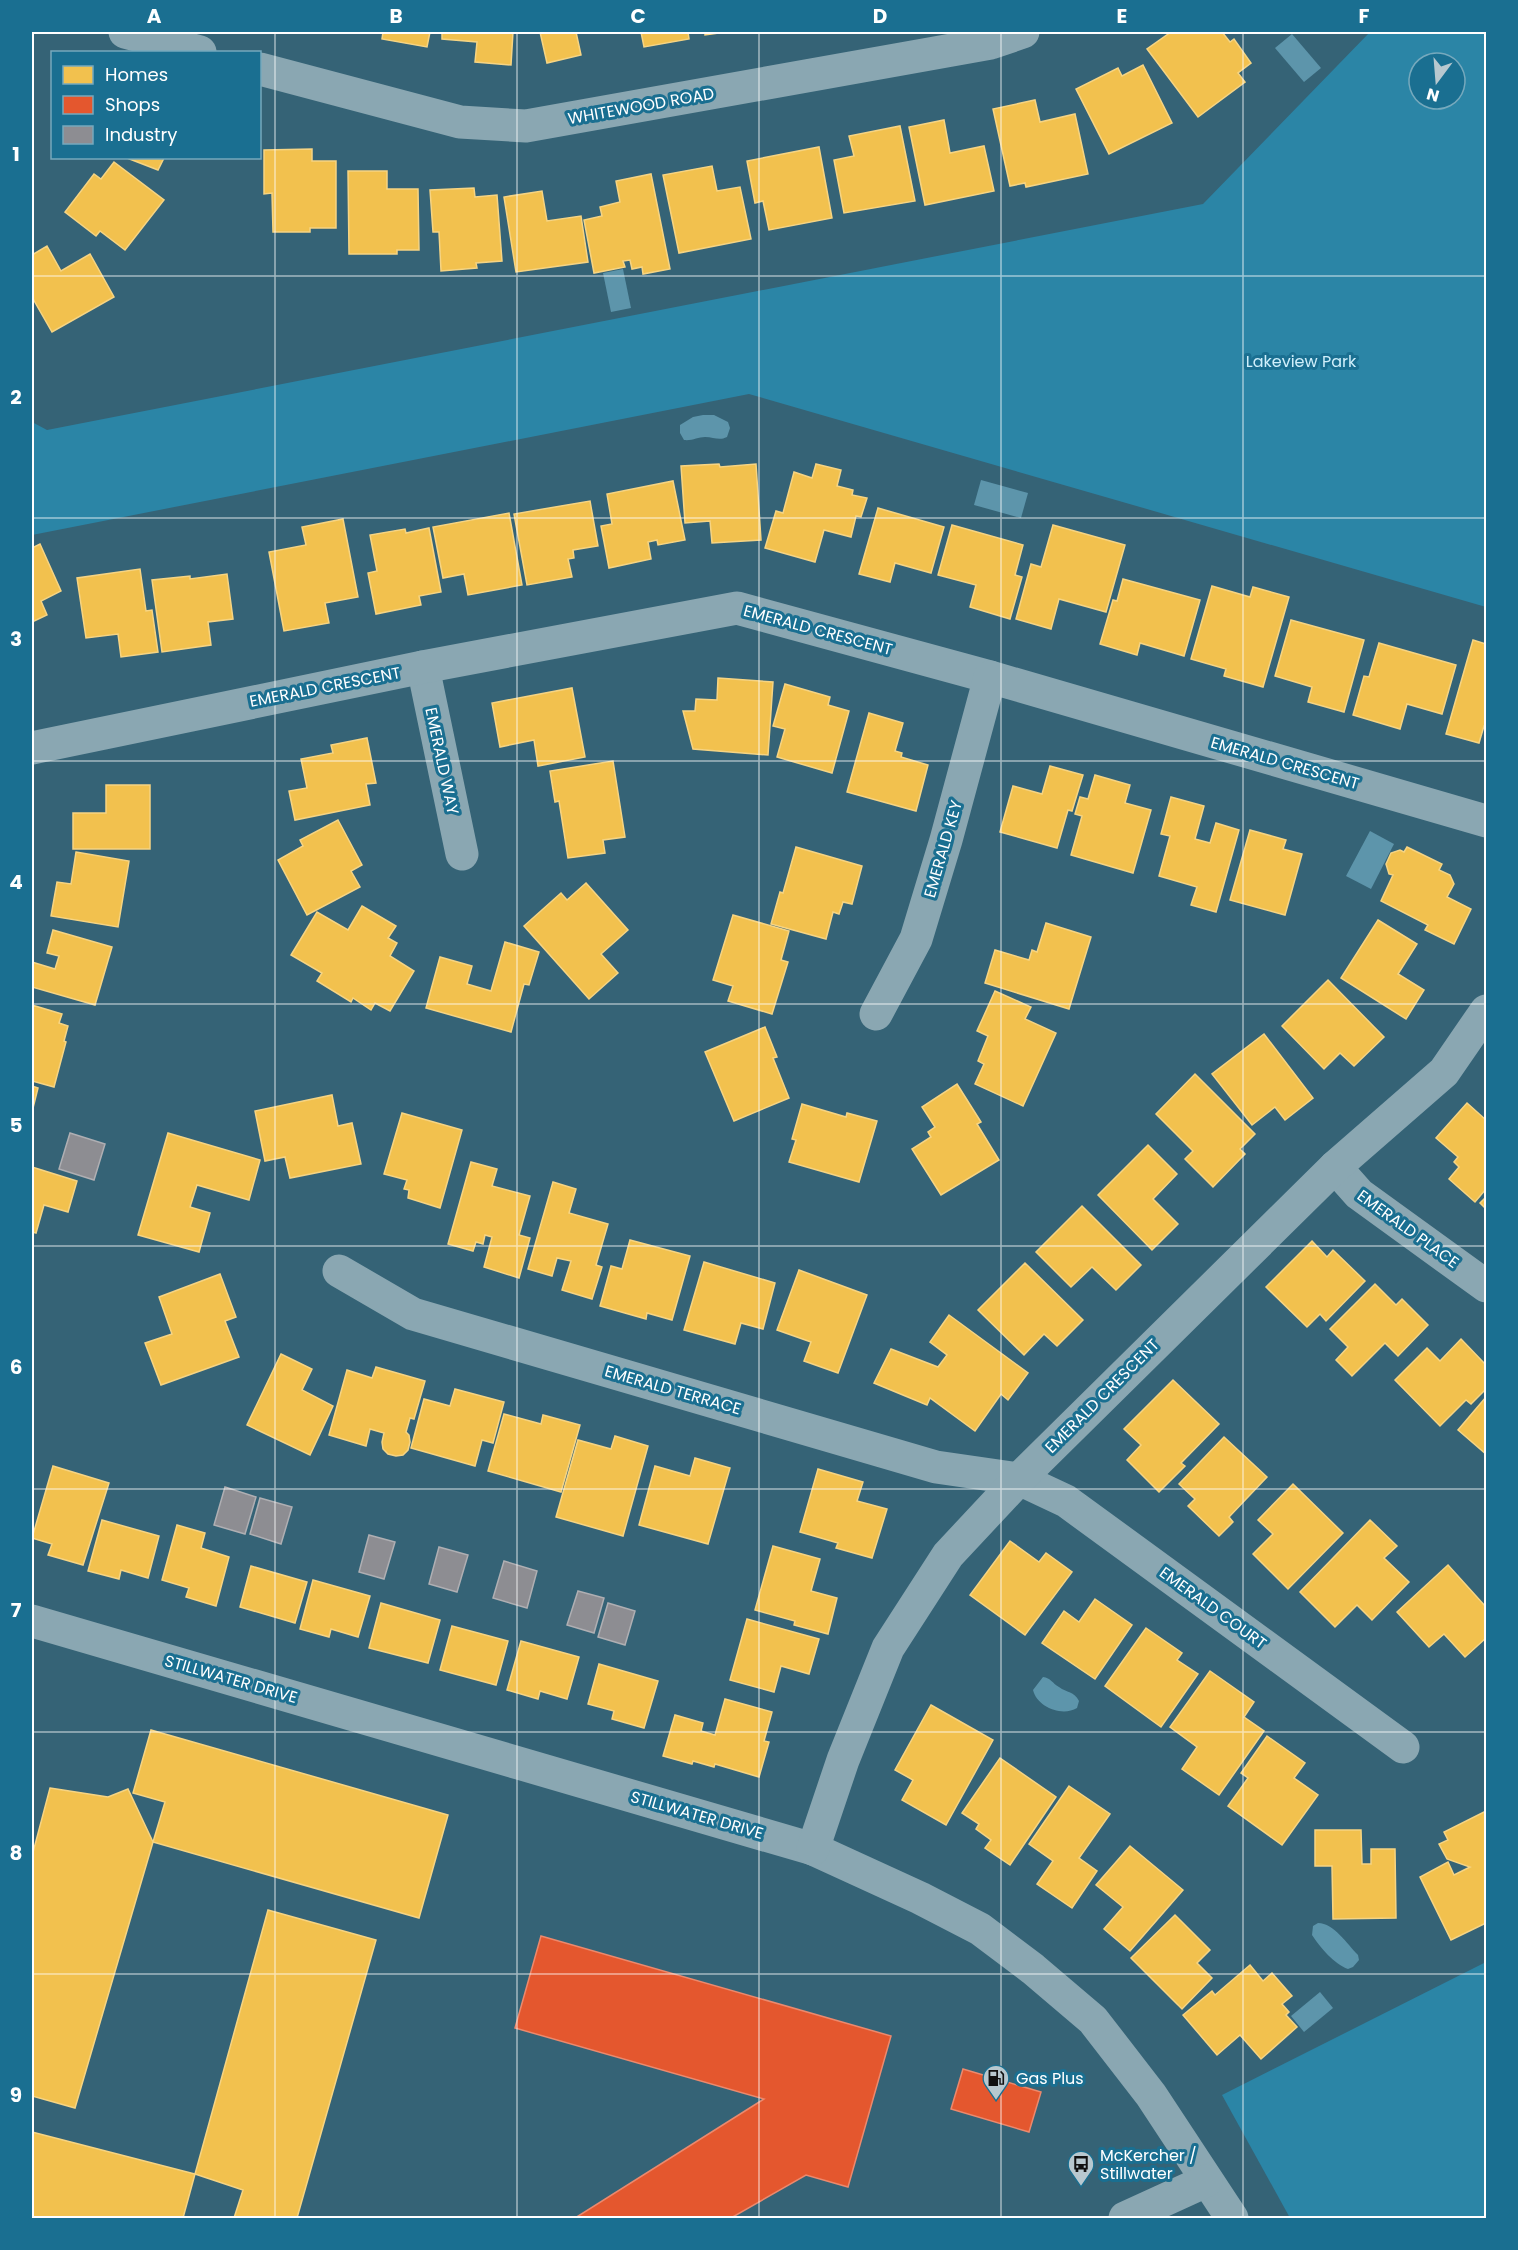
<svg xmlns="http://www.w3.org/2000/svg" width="1518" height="2250" font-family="Poppins,sans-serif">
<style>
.green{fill:#2b85a6;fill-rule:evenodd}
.water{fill:#5d95ab}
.homes{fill:#f2c14e;stroke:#f6d483;stroke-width:1.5}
.shops{fill:#e4572e;stroke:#ec896d;stroke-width:1.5}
.industry{fill:#8d8d92;stroke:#afafb3;stroke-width:1.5}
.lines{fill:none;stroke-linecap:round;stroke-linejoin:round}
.minor{stroke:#8aa7b2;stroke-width:33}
.grid{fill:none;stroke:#fff;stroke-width:1.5;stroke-opacity:0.55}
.labels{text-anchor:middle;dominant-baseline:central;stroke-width:6;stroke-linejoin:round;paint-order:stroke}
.street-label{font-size:16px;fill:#fff;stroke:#1a6f91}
.park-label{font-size:16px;fill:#d0effb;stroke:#1a6f91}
.poi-label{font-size:16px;fill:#fff;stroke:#1a6f91;text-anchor:start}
.neatline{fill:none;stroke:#fff;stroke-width:2}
.grid-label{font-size:20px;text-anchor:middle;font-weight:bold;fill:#fff}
</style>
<rect width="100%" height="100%" fill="#356376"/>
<!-- green -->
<g class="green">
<path d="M1370,32H1486V607L749,394L32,535V422L47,430L1203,204ZM1419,63H1455V99H1419Z"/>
<path d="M1486,1962V2218H1290L1222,2095Z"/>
</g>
<!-- water -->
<g class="water">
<path d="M1292,34L1321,68L1304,82L1275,48Z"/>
<path d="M623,269L631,308L611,312L603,273Z"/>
<path d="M703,415H714L728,422L730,428L727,437C719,441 714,437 705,437C698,437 692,441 684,440L680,433V425L693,417Z"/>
<path d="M981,480L1028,493L1021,518L974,505Z"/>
<path d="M1370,831L1394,844L1371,889L1346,876Z"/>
<path d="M1043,1677C1051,1678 1052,1683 1059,1687C1067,1693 1074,1691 1079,1701L1077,1708C1062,1717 1037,1707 1033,1690Z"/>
<path d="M1318,1923C1334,1923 1347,1944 1358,1955L1359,1960L1353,1967L1348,1969C1334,1964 1320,1947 1312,1935L1313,1926Z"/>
<path d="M1320,1992L1333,2008L1304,2032L1291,2016Z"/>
</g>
<!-- homes -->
<g class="homes">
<path d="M383,32H430L427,47L382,39Z"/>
<path d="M442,32H513L511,65L475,62L477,42L442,39Z"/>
<path d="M540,32H576L581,55L547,63Z"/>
<path d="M641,32H688L689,39L644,47Z"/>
<path d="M705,32H726L705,35Z"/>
<path d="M1171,32H1222L1230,42L1234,39L1251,63L1238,73L1245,82L1198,117L1147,49Z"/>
<path d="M1143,65L1172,123L1109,154L1076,89L1118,68L1122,76Z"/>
<path d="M1035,100L1040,122L1075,114L1088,174L1026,187L1025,183L1010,186L993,109Z"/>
<path d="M944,120L950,153L984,146L994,191L925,205L909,127Z"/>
<path d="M900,126L915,201L844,213L834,160L854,156L849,136Z"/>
<path d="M819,147L832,218L769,230L763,201L755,203L747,161Z"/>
<path d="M312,149V161H336V228H310V232H273L272,193L264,194V150Z"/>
<path d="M127,158H164L158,170Z"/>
<path d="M114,162L164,200L125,250L100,231L96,236L65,212L94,174L101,179Z"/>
<path d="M712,166L717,191L740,187L751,239L679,253L663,175Z"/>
<path d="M348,171H387V189H418L419,250H397V254H349Z"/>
<path d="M651,174L670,269L643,274L642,267L632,269L630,260L623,261L625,267L594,273L584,220L602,216L600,207L620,202L616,181Z"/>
<path d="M474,188L475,197L497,195L502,261L476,263L477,268L441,271L439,232H433L430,190Z"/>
<path d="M542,191L547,221L581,216L588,262L516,272L504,197Z"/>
<path d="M47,246L61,271L90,254L114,297L52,332L32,297V255Z"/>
<path d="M719,464L720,467L756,464L761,540L712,543L710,521L685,523L681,466Z"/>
<path d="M816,464L841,470L837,486L853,490L852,495L867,498L861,517L856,516L851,537L824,530L815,562L765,548L776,511L783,513L794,472L812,478Z"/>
<path d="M673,481L685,540L658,545L657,540L648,542L651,559L609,568L601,526L612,524L607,494Z"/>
<path d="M590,501L598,546L573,550L574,558L568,559L572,577L527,585L514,514Z"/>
<path d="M878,508L944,527L931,573L895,563L890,582L859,574Z"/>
<path d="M509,513L522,585L468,595L464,574L443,578L433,527Z"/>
<path d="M343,519L358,597L325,603L329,623L284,631L269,552L306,545L302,527Z"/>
<path d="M952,525L1023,545L1015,575L1022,577L1010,619L970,607L976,585L938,575Z"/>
<path d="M1053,525L1125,545L1106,612L1059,599L1051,629L1016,619L1031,564L1041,567Z"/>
<path d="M429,528L441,592L419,596L421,605L376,614L368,573L377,571L370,535L405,529L406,533Z"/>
<path d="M40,544L61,591L41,601L47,615L32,622V548Z"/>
<path d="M140,569L146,611L152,610L158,652L121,657L118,634L86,638L77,578Z"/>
<path d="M227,574L233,619L208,622L211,645L162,652L152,580L190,576V579Z"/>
<path d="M1123,579L1200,600L1184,656L1140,643L1137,655L1100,644L1113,600L1117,601Z"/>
<path d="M1212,586L1250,597L1253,587L1289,597L1263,687L1224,676L1226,669L1191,659Z"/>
<path d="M1291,620L1364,640L1344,712L1308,702L1312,687L1275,676Z"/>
<path d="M1473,640L1486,644V727L1484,726L1479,743L1446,734Z"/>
<path d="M1379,643L1456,665L1442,714L1407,704L1400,729L1353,715L1364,676L1369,677Z"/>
<path d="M718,678L773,682L768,755L693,749L683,711H695L696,699L717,700Z"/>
<path d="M785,684L830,697L828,705L849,711L832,773L777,757L785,729L773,726Z"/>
<path d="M572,688L585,757L538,766L534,740L500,747L492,703Z"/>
<path d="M869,713L903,723L895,751L902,753L901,757L928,765L916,811L847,792Z"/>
<path d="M367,738L376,783L366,784L370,805L295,820L289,791L307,788L301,759L333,753L331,745Z"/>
<path d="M613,761L625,837L603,840L605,853L568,858L559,801L555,802L550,771Z"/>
<path d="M1050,766L1083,775L1072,811L1068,810L1057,848L1000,832L1013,786L1042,794Z"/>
<path d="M1095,775L1130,785L1125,803L1151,810L1133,873L1071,855L1082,816L1075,814L1080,797L1088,799Z"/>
<path d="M106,785H150V849H73V813H106Z"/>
<path d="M1171,797L1204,806L1195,839L1210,843L1216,823L1239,830L1216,912L1191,905L1197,887L1159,876L1170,836L1161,834Z"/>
<path d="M338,820L362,865L351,871L360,887L307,915L278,860L303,846L300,840Z"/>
<path d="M1250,830L1286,840L1283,849L1302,854L1285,915L1230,900Z"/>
<path d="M796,847L862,866L852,904L843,902L839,914L833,912L826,939L771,924L780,892L783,893Z"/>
<path d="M1407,847L1442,864L1439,870L1450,875L1454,884L1447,897L1471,909L1454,944L1425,930L1428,925L1381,901L1393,875L1389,874L1386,864L1391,853L1400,850L1404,852Z"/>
<path d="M76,852L129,861L118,927L51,916L57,882L71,884Z"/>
<path d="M586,883L628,930L601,954L618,973L589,999L524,926L561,893L567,900Z"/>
<path d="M362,906L396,926L388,938L397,943L390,956L414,971L390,1011L375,1003L371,1010L353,998L351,1002L317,981L322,973L291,955L317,912L348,930Z"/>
<path d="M733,915L789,931L781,960L788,962L772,1014L728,1001L733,986L713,980Z"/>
<path d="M1378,920L1417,944L1398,974L1424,990L1406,1019L1341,978Z"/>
<path d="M1046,923L1091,937L1069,1009L985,983L995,950L1029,960L1032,950L1037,952Z"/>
<path d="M53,930L112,947L95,1005L32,987V962L55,969L59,956L47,953Z"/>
<path d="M505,942L539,952L529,985L524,984L511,1032L426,1008L440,957L472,966L467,984L491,991Z"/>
<path d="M1328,980L1384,1037L1354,1066L1340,1053L1324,1069L1282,1026Z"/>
<path d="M995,991L1031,1007L1025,1019L1056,1033L1023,1106L975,1084L984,1064L978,1061L988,1036L977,1031Z"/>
<path d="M32,1005L62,1014L59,1023L68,1026L64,1041L66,1042L54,1087L32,1081Z"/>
<path d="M765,1027L777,1057L773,1058L789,1098L734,1121L705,1052Z"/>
<path d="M1264,1034L1313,1098L1285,1120L1275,1107L1252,1125L1212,1074Z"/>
<path d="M1195,1074L1255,1134L1240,1149L1245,1154L1213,1187L1185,1159L1193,1151L1156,1114Z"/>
<path d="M957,1084L981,1122L977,1124L999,1160L941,1195L912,1149L931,1137L928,1132L935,1127L922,1107Z"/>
<path d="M32,1086L38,1088L32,1112Z"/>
<path d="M332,1095L338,1126L352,1123L361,1164L290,1178L285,1157L265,1161L255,1111Z"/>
<path d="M1467,1103L1486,1120V1189L1475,1202L1449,1179L1459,1167L1454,1162L1458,1157L1436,1138Z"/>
<path d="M802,1104L846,1117L847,1113L877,1121L859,1182L789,1162L796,1140L792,1139Z"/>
<path d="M402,1113L462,1130L440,1208L408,1198L409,1190L404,1189L407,1180L384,1174Z"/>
<path d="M168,1133L260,1160L249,1200L197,1185L190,1207L210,1213L199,1252L138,1235Z"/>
<path d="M1148,1145L1177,1174L1153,1199L1178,1224L1152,1250L1098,1195Z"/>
<path d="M471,1162L497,1169L492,1186L530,1196L519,1235L530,1238L519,1278L484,1267L492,1237L485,1235L483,1244L476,1242L473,1251L448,1244Z"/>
<path d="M32,1167L77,1181L68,1212L44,1205L36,1233L32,1232Z"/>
<path d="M553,1182L576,1189L569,1213L608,1224L596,1265L602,1267L592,1299L562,1290L571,1261L557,1258L552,1276L528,1269Z"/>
<path d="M1486,1197V1209L1480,1203Z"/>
<path d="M1082,1206L1141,1265L1116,1290L1092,1267L1071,1287L1036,1252Z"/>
<path d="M630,1240L690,1256L672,1320L647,1313L646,1319L600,1306L611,1266L622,1269Z"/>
<path d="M1312,1241L1327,1257L1333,1250L1365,1281L1326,1321L1320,1314L1307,1327L1266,1287Z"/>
<path d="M704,1262L775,1283L763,1329L741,1323L735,1344L684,1330Z"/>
<path d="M1025,1263L1083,1320L1057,1346L1044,1334L1024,1355L978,1310Z"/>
<path d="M799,1270L867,1295L838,1373L804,1361L811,1342L777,1330Z"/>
<path d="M220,1274L236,1317L225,1321L239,1357L161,1385L145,1343L172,1334L159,1297Z"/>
<path d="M1375,1284L1396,1305L1402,1299L1428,1325L1398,1356L1385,1343L1352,1376L1336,1360L1348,1347L1330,1329Z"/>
<path d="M949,1315L1028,1373L1008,1400L1001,1394L975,1431L930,1398L927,1405L874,1383L891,1349L938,1367L947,1355L930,1342Z"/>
<path d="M1461,1339L1486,1365V1389L1471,1404L1466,1400L1440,1426L1395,1380L1427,1348L1440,1361Z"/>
<path d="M281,1354L312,1369L302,1390L333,1406L310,1455L247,1425Z"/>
<path d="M376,1367L425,1381L414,1419L410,1418L406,1432L409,1435L410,1442L408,1450L403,1455L396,1456L388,1454L383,1449L382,1442L384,1433L370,1429L366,1446L329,1435L347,1370L372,1378Z"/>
<path d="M1173,1380L1219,1424L1181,1463L1185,1466L1159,1492L1127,1460L1141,1445L1124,1429Z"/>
<path d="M455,1389L504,1402L493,1443L482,1440L475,1466L411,1448L424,1399L450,1406Z"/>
<path d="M1486,1397V1454L1458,1430Z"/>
<path d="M504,1414L541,1424L543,1415L580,1425L561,1492L488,1471Z"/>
<path d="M615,1436L648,1446L623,1536L556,1517L578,1440L611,1449Z"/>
<path d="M1224,1437L1267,1477L1229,1517L1233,1522L1219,1536L1188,1506L1195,1499L1179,1484Z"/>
<path d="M695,1458L730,1468L708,1544L639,1525L655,1466L690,1476Z"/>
<path d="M53,1466L109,1483L83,1565L48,1555L52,1544L32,1538Z"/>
<path d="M818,1469L863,1482L857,1501L887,1509L872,1558L836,1548L838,1543L800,1532Z"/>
<path d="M1293,1484L1343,1533L1288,1589L1253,1554L1273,1534L1258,1520Z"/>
<path d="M102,1520L159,1536L148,1578L121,1570L119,1579L88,1571Z"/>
<path d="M1370,1520L1397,1546L1384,1558L1409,1582L1372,1620L1357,1605L1335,1627L1300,1592Z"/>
<path d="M177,1525L205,1533L201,1548L229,1557L216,1606L186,1597L189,1588L162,1580Z"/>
<path d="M1010,1541L1039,1562L1046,1553L1072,1572L1025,1635L970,1595Z"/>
<path d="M773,1546L820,1559L811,1591L837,1598L828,1634L794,1625L795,1621L755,1610Z"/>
<path d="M1448,1565L1486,1607V1638L1465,1657L1444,1634L1429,1647L1397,1612Z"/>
<path d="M251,1566L307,1582L295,1623L240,1607Z"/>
<path d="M313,1580L370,1596L358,1637L331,1629L329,1637L300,1629Z"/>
<path d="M1095,1599L1132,1625L1095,1679L1042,1643L1064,1611L1079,1622Z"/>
<path d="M381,1603L440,1620L428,1663L369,1648Z"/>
<path d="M747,1619L819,1639L809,1674L781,1666L774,1692L730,1680Z"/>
<path d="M452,1626L508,1641L496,1685L440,1670Z"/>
<path d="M1146,1628L1182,1653L1177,1660L1198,1674L1161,1727L1105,1686Z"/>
<path d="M521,1641L579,1657L567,1699L540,1691L538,1699L507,1690Z"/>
<path d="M599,1664L658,1681L644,1728L612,1719L614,1711L588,1704Z"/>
<path d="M1210,1671L1254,1702L1244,1717L1264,1731L1219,1795L1182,1769L1197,1747L1170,1727Z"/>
<path d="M725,1699L772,1712L764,1741L769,1742L759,1777L715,1764L714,1767L693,1761L692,1764L663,1756L675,1715L703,1723L701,1731L715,1735Z"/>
<path d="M931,1705L993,1740L946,1825L902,1800L913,1780L895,1770Z"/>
<path d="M151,1730L448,1815L419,1918L153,1842L165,1802L133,1793Z"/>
<path d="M1267,1736L1305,1763L1294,1778L1318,1795L1282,1845L1228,1806L1248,1778L1241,1773Z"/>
<path d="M1000,1758L1056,1797L1010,1865L985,1848L991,1840L976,1829L979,1824L962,1813Z"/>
<path d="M1069,1786L1110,1814L1079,1858L1097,1871L1072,1908L1037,1884L1053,1861L1029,1844Z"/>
<path d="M50,1788L108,1797L128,1789L153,1842L75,2108L32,2096V1856Z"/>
<path d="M1486,1811V1923L1451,1940L1420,1877L1448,1862L1454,1875L1470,1867L1447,1859L1439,1844L1448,1840L1444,1832Z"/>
<path d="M1315,1830H1361L1362,1864H1371V1849H1395L1396,1918L1333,1919L1332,1866H1315Z"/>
<path d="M1130,1846L1183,1890L1130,1951L1104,1929L1123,1907L1096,1885Z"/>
<path d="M268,1910L376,1940L297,2218H234L243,2190L195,2174Z"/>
<path d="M1175,1915L1210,1950L1197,1963L1212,1978L1182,2009L1131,1958Z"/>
<path d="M1250,1965L1263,1981L1272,1973L1292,1996L1282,2004L1289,2012L1286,2015L1297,2027L1261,2059L1240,2035L1217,2055L1183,2015L1212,1991L1215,1995Z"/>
<path d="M32,2132L195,2174L183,2218H32Z"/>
</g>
<!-- shops -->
<g class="shops">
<path d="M541,1936L891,2036L848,2187L806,2175L731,2218H575L764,2099L515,2028Z"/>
<path d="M963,2069L1041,2092L1029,2132L951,2109Z"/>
</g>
<!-- industry -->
<g class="industry">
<path d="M70,1133L105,1144L94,1180L59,1169Z"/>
<path d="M225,1487L256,1497L245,1534L214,1525Z"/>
<path d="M260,1498L292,1507L281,1544L250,1534Z"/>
<path d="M369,1535L395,1542L384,1579L359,1572Z"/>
<path d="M439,1547L468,1555L457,1592L429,1584Z"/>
<path d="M504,1561L537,1571L527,1608L493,1598Z"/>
<path d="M578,1591L604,1598L594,1633L567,1625Z"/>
<path d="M608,1603L635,1611L625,1645L598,1637Z"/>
</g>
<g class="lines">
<!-- minor -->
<g class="minor">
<path d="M125,32L200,52"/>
<path d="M260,69L460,122L526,126L991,43L1023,32"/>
<path d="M423,667L462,854"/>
<path d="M32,748L423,667L737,608L990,677L1486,821"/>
<path d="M876,1014L916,939L946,840L990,677"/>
<path d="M1335,1167L1359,1194L1486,1286"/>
<path d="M339,1271L413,1314L936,1467L1019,1479L1066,1501L1403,1747"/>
<path d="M32,1621L813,1849L920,1898L980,1929L1033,1969L1093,2020L1151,2095L1232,2218"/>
<path d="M813,1849L843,1760L888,1648L948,1555L1019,1479L1335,1167L1444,1072L1486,1011"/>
<path d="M1125,2218L1206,2181"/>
</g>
</g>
<!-- grid -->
<path class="grid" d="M275,32V2218M517,32V2218M759,32V2218M1001,32V2218M1243,32V2218M32,276H1486M32,518H1486M32,761H1486M32,1004H1486M32,1246H1486M32,1489H1486M32,1732H1486M32,1974H1486"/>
<!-- icons -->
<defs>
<g id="fuel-pin" transform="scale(1.35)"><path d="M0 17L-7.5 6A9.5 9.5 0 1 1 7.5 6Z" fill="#b8c8cf" stroke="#1a6f91"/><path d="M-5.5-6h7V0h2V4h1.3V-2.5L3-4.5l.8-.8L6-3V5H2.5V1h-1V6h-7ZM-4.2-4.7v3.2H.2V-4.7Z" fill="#111"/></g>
<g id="bus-pin" transform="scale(1.35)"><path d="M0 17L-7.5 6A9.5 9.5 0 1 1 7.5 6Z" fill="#b8c8cf" stroke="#1a6f91"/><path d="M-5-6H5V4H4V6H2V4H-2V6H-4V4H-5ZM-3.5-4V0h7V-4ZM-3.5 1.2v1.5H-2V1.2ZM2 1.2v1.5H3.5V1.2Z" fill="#111"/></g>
</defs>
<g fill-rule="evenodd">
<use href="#fuel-pin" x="996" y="2078"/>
<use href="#bus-pin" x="1081" y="2164"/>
</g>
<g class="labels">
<!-- street labels -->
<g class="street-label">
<text transform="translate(641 106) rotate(-10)">WHITEWOOD ROAD</text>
<text transform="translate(818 630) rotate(15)">EMERALD CRESCENT</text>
<text transform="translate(325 687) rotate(-11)">EMERALD CRESCENT</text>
<text transform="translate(442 761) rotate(78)">EMERALD WAY</text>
<text transform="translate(1285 763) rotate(16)">EMERALD CRESCENT</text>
<text transform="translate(943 849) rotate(-74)">EMERALD KEY</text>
<text transform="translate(1408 1229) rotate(36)">EMERALD PLACE</text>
<text transform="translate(673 1390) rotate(16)">EMERALD TERRACE</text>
<text transform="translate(1102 1396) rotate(-45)">EMERALD CRESCENT</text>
<text transform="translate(1213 1608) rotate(36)">EMERALD COURT</text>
<text transform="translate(231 1679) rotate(16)">STILLWATER DRIVE</text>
<text transform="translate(697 1815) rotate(16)">STILLWATER DRIVE</text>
</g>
<!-- park labels -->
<g class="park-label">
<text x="1301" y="361">Lakeview Park</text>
</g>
<!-- poi labels -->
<g class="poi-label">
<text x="1016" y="2078">Gas Plus</text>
<text x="1100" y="2155">McKercher /<tspan x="1100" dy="18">Stillwater</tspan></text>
</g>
</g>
<!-- border -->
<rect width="1518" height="2250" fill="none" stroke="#1a6f91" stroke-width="66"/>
<!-- legend -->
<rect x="51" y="51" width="210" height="108" fill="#1a6f91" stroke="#76a9bd" stroke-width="1.5"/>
<rect x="63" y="66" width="30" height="18" fill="#f2c14e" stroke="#76a9bd" stroke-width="1.5"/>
<text x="105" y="81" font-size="18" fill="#ffffff">Homes</text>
<rect x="63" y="96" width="30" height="18" fill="#e4572e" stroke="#76a9bd" stroke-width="1.5"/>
<text x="105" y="111" font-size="18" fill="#ffffff">Shops</text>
<rect x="63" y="126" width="30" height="18" fill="#8d8d92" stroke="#76a9bd" stroke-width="1.5"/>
<text x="105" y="141" font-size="18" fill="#ffffff">Industry</text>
<!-- north arrow -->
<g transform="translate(1437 81) rotate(196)"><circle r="28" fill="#1a6f91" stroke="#76a9bd" stroke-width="1.5"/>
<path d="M0-4.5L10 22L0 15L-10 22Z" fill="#b8c8cf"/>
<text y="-9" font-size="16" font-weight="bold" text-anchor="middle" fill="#ffffff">N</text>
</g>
<rect x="33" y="33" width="1452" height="2184" class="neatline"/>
<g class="grid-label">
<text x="154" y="23">A</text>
<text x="396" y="23">B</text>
<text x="638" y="23">C</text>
<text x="880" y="23">D</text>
<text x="1122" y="23">E</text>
<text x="1364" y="23">F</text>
<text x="16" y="161">1</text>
<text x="16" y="404">2</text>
<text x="16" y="646">3</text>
<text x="16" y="889">4</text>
<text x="16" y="1132">5</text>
<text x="16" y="1374">6</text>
<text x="16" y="1617">7</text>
<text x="16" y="1860">8</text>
<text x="16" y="2102">9</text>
</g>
</svg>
